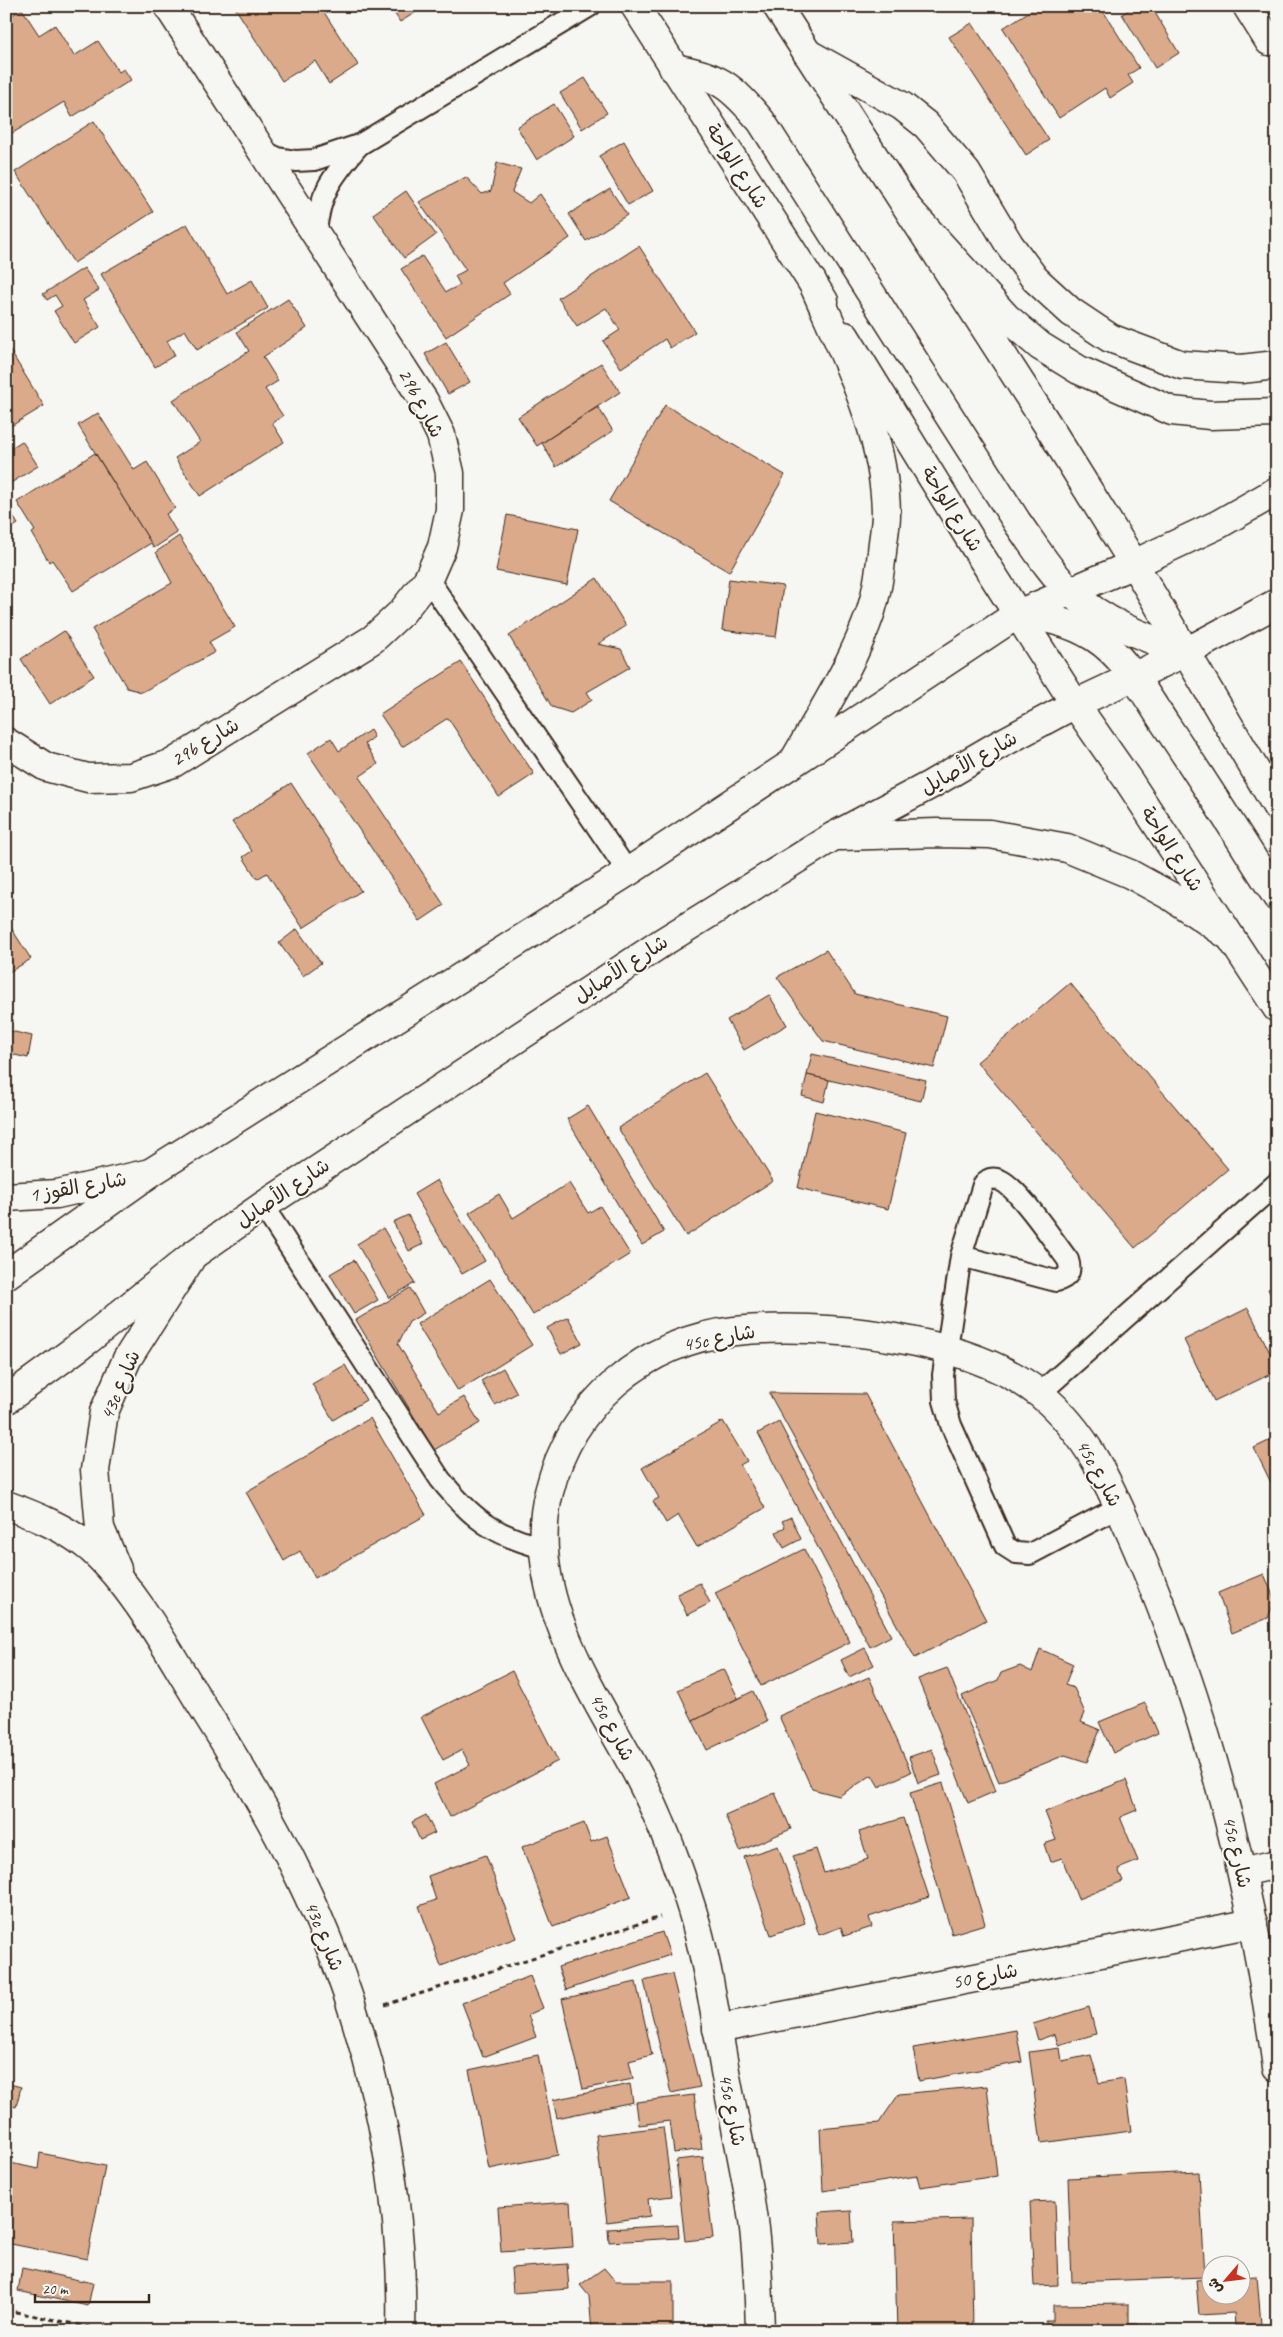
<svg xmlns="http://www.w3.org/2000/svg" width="1283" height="2337" font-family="Caveat,'Playpen Sans Arabic',sans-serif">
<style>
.building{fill:#daaa8b;stroke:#3b2a1e}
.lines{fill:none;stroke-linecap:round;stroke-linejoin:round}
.service-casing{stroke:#3b2a1e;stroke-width:24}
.minor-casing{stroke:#3b2a1e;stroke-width:31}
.tertiary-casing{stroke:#3b2a1e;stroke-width:31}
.secondary-casing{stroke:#3b2a1e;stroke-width:31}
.path{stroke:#3b2a1e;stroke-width:3;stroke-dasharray:5 4;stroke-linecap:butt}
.service{stroke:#f6f6f2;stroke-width:20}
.minor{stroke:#f6f6f2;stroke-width:28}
.tertiary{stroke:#f6f6f2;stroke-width:28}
.secondary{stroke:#f6f6f2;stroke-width:28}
.labels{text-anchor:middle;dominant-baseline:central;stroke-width:4;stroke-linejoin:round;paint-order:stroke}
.street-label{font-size:20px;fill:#3b2a1e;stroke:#f6f6f2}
</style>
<rect width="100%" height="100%" fill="#f6f6f2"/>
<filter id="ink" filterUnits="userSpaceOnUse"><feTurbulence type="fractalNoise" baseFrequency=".02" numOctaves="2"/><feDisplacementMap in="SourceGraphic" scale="10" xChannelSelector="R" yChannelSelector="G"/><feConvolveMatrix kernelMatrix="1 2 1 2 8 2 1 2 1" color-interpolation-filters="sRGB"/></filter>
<g filter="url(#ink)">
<!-- building -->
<g class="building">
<path d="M234,6H320L358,65L329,84L315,61L282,81Z"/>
<path d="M390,6H426L400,22Z"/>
<path d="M1038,6H1100L1139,68L1128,75L1133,83L1110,98L1105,88L1059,118L1003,28Z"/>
<path d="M1135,6H1151L1179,53L1155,68L1122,14Z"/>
<path d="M22,9L39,35L55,25L74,56L98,41L119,72L124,69L131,80L72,117L64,102L6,137V19Z"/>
<path d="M972,23L1049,140L1026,155L949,37Z"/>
<path d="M585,78L607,113L582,129L560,93Z"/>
<path d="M554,104L574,136L537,160L517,127Z"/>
<path d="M94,121L153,212L74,263L15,172Z"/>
<path d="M624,141L653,191L628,205L599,156Z"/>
<path d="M497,163L521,169L512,192L529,203L540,194L570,238L503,283L510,294L446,337L401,269L422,256L446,292L460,285L455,276L466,270L419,202L466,177L482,194L491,191Z"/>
<path d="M610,189L627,215L586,241L569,214Z"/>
<path d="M406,191L436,235L404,258L373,214Z"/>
<path d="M187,224L227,294L252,280L268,308L197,350L185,330L167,341L175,355L155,367L101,274Z"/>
<path d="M639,246L695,332L670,348L665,339L621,368L603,341L620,330L606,308L577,326L558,298Z"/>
<path d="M84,268L99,290L83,300L100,327L74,343L54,311L62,306L55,295L47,300L43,294Z"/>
<path d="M288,299L307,328L263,357L278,381L265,389L283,416L272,423L284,442L200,496L175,458L200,442L173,400L249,351L237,332Z"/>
<path d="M446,342L470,382L448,394L425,354Z"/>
<path d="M6,344L44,406L6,429Z"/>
<path d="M601,363L620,392L537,446L518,417Z"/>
<path d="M665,405L785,475L729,572L609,501Z"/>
<path d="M598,407L613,431L556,467L542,443Z"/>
<path d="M98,413L134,470L147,462L175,508L166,514L177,533L154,548L78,425Z"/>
<path d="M22,441L38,466L6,486V451Z"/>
<path d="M95,453L151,543L73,591L52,560L49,562L32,533L35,531L17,502Z"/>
<path d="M6,506L18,524L6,531Z"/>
<path d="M507,515L578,529L567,585L496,571Z"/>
<path d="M179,536L235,627L209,642L215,652L142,692L127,688L92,629L172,583L156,552Z"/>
<path d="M597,578L626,626L598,644L621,649L630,667L587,692L592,700L571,713L552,707L509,636Z"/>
<path d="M729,579L783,586L776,637L722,630Z"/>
<path d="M64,631L94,676L50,704L21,659Z"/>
<path d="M461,662L534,774L499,797L448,718L402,747L380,714Z"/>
<path d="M370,730L374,737L365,744L378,764L359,777L444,905L420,921L308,753L331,738L339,751Z"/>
<path d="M291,783L361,891L303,928L267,873L257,879L243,857L252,851L232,822Z"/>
<path d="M6,920L31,959L6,974Z"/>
<path d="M297,929L321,963L303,976L279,943Z"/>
<path d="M826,950L855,994L947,1016L934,1068L823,1041L777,977Z"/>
<path d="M1070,983L1228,1169L1135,1248L977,1062Z"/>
<path d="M769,995L787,1025L744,1050L727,1020Z"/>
<path d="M6,1030L32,1036L28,1058L6,1053Z"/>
<path d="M812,1054L926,1080L921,1101L807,1075Z"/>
<path d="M705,1073L773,1181L686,1236L618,1128Z"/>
<path d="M807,1075L829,1080L824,1102L802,1096Z"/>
<path d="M588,1106L664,1232L642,1245L567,1119Z"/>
<path d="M815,1111L906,1133L888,1209L798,1188Z"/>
<path d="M437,1180L485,1261L462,1274L414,1194Z"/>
<path d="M569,1183L588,1213L600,1206L630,1254L533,1315L469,1213L499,1194L513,1218Z"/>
<path d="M408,1215L423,1244L409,1251L393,1222Z"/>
<path d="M383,1228L415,1283L389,1298L357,1244Z"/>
<path d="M354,1260L378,1300L354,1314L330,1274Z"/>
<path d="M490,1279L532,1345L458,1391L417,1324Z"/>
<path d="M1277,1285V1308L1268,1289Z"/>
<path d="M410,1288L424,1313L409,1322L398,1344L439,1412L464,1397L480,1423L434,1450L356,1320Z"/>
<path d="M1248,1308L1277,1367V1371L1214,1401L1184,1340Z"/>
<path d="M568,1317L582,1343L561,1354L547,1328Z"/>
<path d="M345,1365L366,1400L333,1420L312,1384Z"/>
<path d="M503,1368L517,1393L495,1405L481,1381Z"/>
<path d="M769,1393L865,1394L986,1620L915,1658Z"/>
<path d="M370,1418L426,1515L315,1578L300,1551L284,1561L246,1492Z"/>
<path d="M723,1421L747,1461L740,1465L765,1508L697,1547L678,1515L666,1523L653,1501L659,1498L642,1468Z"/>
<path d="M779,1422L891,1636L870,1647L758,1433Z"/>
<path d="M1277,1437V1495L1254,1448Z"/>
<path d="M791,1517L801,1539L784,1548L776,1532L785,1527L782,1521Z"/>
<path d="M804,1549L850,1642L761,1686L715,1593Z"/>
<path d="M1264,1574L1275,1600L1268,1618L1232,1633L1218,1593Z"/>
<path d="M700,1583L710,1603L687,1615L677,1594Z"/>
<path d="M865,1648L874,1665L849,1677L841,1660Z"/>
<path d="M1040,1649L1073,1664L1065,1685L1074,1688L1085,1713L1081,1722L1100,1730L1087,1762L1065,1755L999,1782L962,1696L998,1680L1001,1673L1020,1666L1032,1672Z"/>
<path d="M947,1668L996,1791L968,1803L918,1679Z"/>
<path d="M724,1669L738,1698L693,1721L678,1690Z"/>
<path d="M512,1671L558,1761L450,1817L434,1784L470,1765L462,1750L443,1760L421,1717Z"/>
<path d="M869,1677L911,1772L879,1787L872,1775L839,1796L812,1789L779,1716Z"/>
<path d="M753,1691L767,1721L707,1750L693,1721Z"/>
<path d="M1145,1703L1158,1733L1113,1753L1099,1722Z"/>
<path d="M932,1749L941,1775L918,1783L909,1757Z"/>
<path d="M1126,1780L1137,1810L1120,1817L1138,1861L1118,1869L1123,1881L1078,1899L1062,1858L1050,1862L1044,1844L1056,1840L1045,1812Z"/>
<path d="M943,1783L985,1924L952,1934L910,1793Z"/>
<path d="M775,1793L791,1829L740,1851L725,1815Z"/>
<path d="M426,1815L435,1833L420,1840L412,1822Z"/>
<path d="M903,1818L929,1897L869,1917L872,1927L844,1936L841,1927L819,1935L793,1856L816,1849L824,1873L868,1859L859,1832Z"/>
<path d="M584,1823L591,1842L607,1836L631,1897L553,1927L522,1847Z"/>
<path d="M778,1846L805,1923L771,1935L744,1857Z"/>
<path d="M486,1855L516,1938L441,1966L419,1906L436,1900L428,1876Z"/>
<path d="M662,1932L670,1955L566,1990L558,1967Z"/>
<path d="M672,1974L700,2087L671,2093L644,1981Z"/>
<path d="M530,1976L543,2008L528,2015L536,2037L483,2057L462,2003Z"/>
<path d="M636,1982L652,2055L629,2061L633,2079L583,2089L562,1999Z"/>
<path d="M1089,2007L1096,2034L1058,2045L1055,2034L1038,2040L1033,2024Z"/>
<path d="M1016,2030L1022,2062L919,2081L913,2048Z"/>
<path d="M1060,2048L1062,2061L1091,2055L1099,2083L1124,2079L1131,2131L1041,2143L1029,2052Z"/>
<path d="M538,2055L558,2155L489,2169L469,2070Z"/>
<path d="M6,2083L21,2087L16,2107L6,2104Z"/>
<path d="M630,2084L633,2102L557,2118L553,2100Z"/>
<path d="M987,2086L997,2176L920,2187L917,2176L823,2191L820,2129L879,2123L899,2094Z"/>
<path d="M694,2095L702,2149L674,2153L670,2121L639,2125L636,2102Z"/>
<path d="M663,2127L672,2196L648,2199L650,2216L607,2222L596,2135Z"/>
<path d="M40,2153L105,2166L87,2259L6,2243V2162L38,2169Z"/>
<path d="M703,2157L713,2238L685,2241L676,2160Z"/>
<path d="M1199,2172L1205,2277L1072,2282L1068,2178Z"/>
<path d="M1055,2201L1058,2285L1034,2286L1030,2202Z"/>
<path d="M570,2202L573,2247L501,2252L498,2207Z"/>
<path d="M851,2210L853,2242L821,2244L819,2212Z"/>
<path d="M971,2219L973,2331H897L894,2221Z"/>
<path d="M678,2225L679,2238L609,2242L608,2229Z"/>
<path d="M567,2264L569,2289L513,2293L511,2268Z"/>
<path d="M22,2268L93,2283L88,2306L18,2291Z"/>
<path d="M604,2268L615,2281H673V2331H592L589,2296L580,2285Z"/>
<path d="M1257,2276L1261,2324L1235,2326L1234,2313L1199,2315L1196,2280L1210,2279V2294H1240V2277Z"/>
<path d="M1129,2304V2324H1138V2331H1046V2321H1053V2305Z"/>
<path d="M6,2325L33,2330L32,2331H6Z"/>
</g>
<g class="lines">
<!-- service casing -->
<g class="service-casing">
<g id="service">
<path d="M261,150L278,158L296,161L314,160L359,145L590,6"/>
<path d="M316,234C319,192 333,176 359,145"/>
<path d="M428,579L628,872"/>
<path d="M263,1206L440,1479C472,1519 494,1535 543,1548"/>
<path d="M961,1256L1056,1281C1068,1278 1072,1272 1068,1260C1054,1242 1019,1188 1000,1180C992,1177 987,1179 983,1185L961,1256L943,1375L944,1401L951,1425L1005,1546L1016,1553L1030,1554L1119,1507"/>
<path d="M1039,1394L1277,1183"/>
</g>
</g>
<!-- minor casing -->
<g class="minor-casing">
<g id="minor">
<path d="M1247,6L1269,41"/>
<path d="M807,53L902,106L926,125L966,172L1009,244L1035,279L1071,312L1110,338L1182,365L1241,369L1277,365"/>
<path d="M6,742L46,767L88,778L131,777L173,763L373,639L402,612L428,579L442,547L450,510V473L441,435L424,401L168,6"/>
<path d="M6,1197L57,1194L150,1173"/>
<path d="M6,1505C36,1516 66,1528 91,1549C133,1586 169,1653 199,1701C235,1758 270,1815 299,1876C366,2013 405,2178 401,2331"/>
<path d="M117,1569L100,1528L95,1470L104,1412L127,1359L190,1260"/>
<path d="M1242,1872L1277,1864"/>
<path d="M717,2029L1253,1923"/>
<path d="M760,2331C759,2294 758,2258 753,2221C746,2171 734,2121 725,2071C715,2017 708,1962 692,1910C678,1865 661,1819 639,1777C594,1692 523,1594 549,1492C571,1403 644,1341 735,1331C823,1322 969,1337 1040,1394C1091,1436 1112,1491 1138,1550C1209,1715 1252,1889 1277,2067"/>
</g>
</g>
<!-- tertiary casing -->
<g class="tertiary-casing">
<g id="tertiary">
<path d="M635,6L824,301"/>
<path d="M777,6L1047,424L1134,564L1277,807"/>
<path d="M845,336L975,547L1075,704L1128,780L1277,1008"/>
</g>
</g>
<!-- secondary casing -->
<g class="secondary-casing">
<g id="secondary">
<path d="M673,68C719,75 732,87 761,121L1017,522C1034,546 1050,572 1071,592C1101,622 1146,638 1186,652"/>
<path d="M910,211L1006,317L1040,346L1079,370L1172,411L1210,415L1277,413"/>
<path d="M1018,614C1045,617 1070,622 1094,637C1127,658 1146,696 1168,728C1205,783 1241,840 1277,897"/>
<path d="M795,759C821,713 854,662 871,611C877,592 880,572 882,552C883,539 886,526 886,514C885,432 844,355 812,281"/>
<path d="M841,836L937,833L990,834L1067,848L1130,874L1172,897L1229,936"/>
<path d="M6,1275L150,1173L628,872L1018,614L1134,564L1219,524L1277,491"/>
<path d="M6,1400L88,1340L193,1255L263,1206L663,942L834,836L930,785L995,747L1075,704L1186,652L1277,603"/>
</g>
</g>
<!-- path -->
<g class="path">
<path d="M385,2005L660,1917"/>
<path d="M6,2310L109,2331"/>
</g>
<!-- service -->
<use href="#service" class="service"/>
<!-- minor -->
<use href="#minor" class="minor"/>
<!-- tertiary -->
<use href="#tertiary" class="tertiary"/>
<!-- secondary -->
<use href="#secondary" class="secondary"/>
</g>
</g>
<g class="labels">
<!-- street labels -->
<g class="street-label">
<text transform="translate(737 166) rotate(57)">شارع الواحة</text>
<text transform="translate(421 403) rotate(62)">29b شارع</text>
<text transform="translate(952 509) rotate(58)">شارع الواحة</text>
<text transform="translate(205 742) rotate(-31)">29b شارع</text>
<text transform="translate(969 763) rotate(-30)">شارع الأصايل</text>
<text transform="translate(1172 849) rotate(57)">شارع الواحة</text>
<text transform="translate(621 969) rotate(-33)">شارع الأصايل</text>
<text transform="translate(78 1187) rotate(-10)">شارع القوز 1</text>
<text transform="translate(283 1193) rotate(-34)">شارع الأصايل</text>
<text transform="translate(719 1338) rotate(-11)">45c شارع</text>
<text transform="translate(120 1385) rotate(-67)">43c شارع</text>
<text transform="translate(1099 1473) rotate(61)">45c شارع</text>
<text transform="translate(612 1727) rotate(62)">45c شارع</text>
<text transform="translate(1237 1852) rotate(77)">45c شارع</text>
<text transform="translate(324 1936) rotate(68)">43c شارع</text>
<text transform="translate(985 1976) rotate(-11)">شارع 50</text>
<text transform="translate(732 2110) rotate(79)">45c شارع</text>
</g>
</g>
<!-- margin -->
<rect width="1283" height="2337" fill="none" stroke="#f6f6f2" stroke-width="25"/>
<rect x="12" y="12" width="1258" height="2312" fill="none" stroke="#3b2a1e" stroke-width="2" filter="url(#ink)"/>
<!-- north arrow -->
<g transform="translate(1226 2280) rotate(242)"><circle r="24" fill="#f6f6f2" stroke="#aba49d"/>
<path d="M0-4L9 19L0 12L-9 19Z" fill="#c8321e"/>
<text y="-8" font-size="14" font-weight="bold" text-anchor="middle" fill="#3b2a1e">ش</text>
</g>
<!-- scale -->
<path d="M35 2294v8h114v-8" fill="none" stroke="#3b2a1e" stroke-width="2.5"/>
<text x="42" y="2294" font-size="15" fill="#3b2a1e" stroke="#f6f6f2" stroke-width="4" paint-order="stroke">20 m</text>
</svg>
